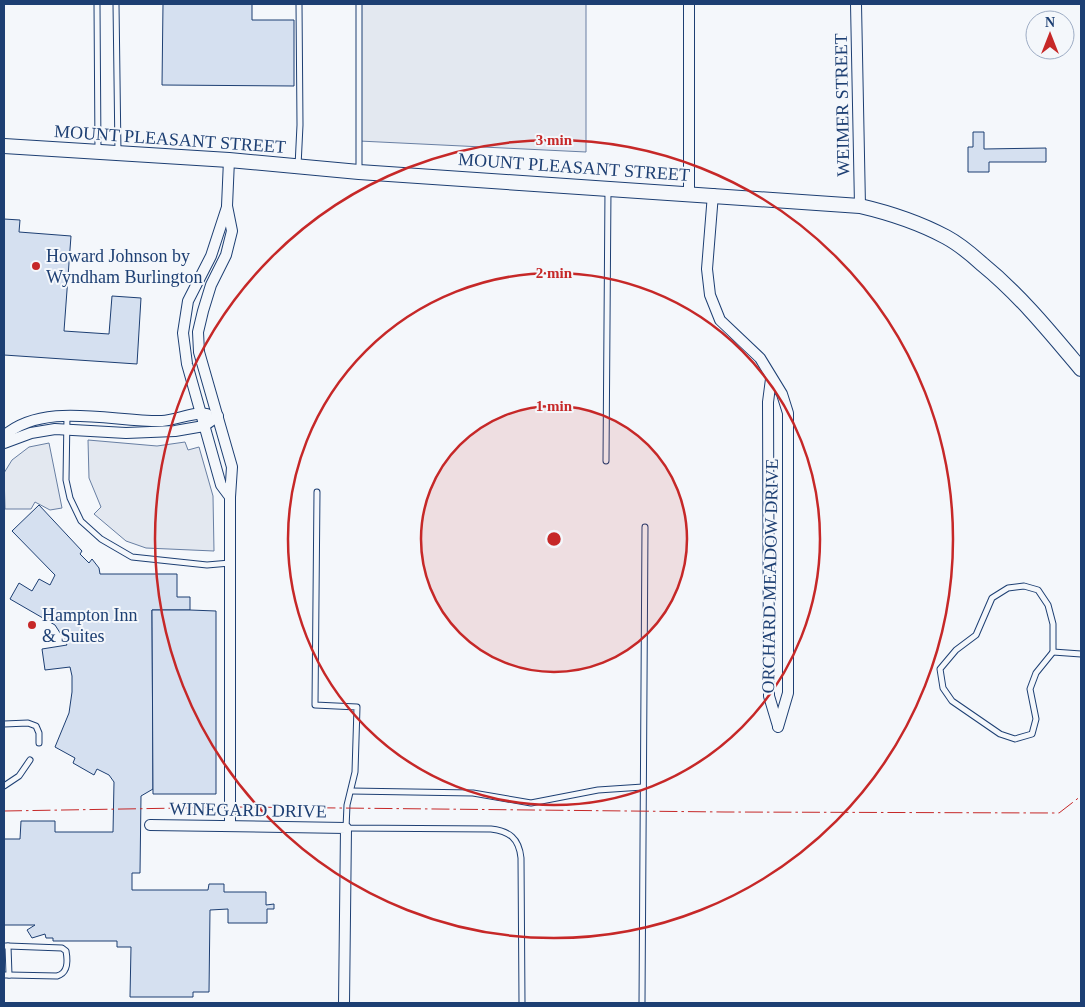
<svg xmlns="http://www.w3.org/2000/svg" width="1085" height="1007" font-family="'Times New Roman',serif">
<style>
.parking{fill:#e3e8f0;stroke:#687fa3}
.building{fill:#d5e0f0;stroke:#1d3f73}
.lines{fill:none;stroke-linecap:round;stroke-linejoin:round}
.lane-casing{stroke:#1d3f73;stroke-width:7}
.street-casing{stroke:#1d3f73;stroke-width:12}
.secondary-casing{stroke:#1d3f73;stroke-width:16}
.lane{stroke:#f4f7fb;stroke-width:5}
.street{stroke:#f4f7fb;stroke-width:10}
.secondary{stroke:#f4f7fb;stroke-width:14}
.power{stroke:#c62828;stroke-width:1;stroke-dasharray:18 4 2.5 4;stroke-linecap:butt}
.ring{fill:none;stroke:#c62828;stroke-width:2.5}
.poi-dot{fill:#c62828;stroke:#f4f7fb;stroke-width:2}
.labels{text-anchor:middle;dominant-baseline:central;stroke-width:4;stroke-linejoin:round;paint-order:stroke}
.street-label{font-size:18px;fill:#1d3f73;stroke:#f4f7fb}
.poi-label{font-size:18px;fill:#1d3f73;stroke:#f4f7fb;text-anchor:start}
.centre{fill:#c62828;stroke:#f4f7fb;stroke-width:2.5}
.ring-label{font-size:15px;text-anchor:middle;font-weight:bold;fill:#c62828;stroke:#f4f7fb;stroke-width:4;stroke-linejoin:round;paint-order:stroke}
</style>
<rect width="100%" height="100%" fill="#f4f7fb"/>
<!-- parking -->
<g class="parking">
<path d="M359,4H586V152L359,141Z"/>
<path d="M88,440L157,446L185,442L188,450L199,447L213,496L214,551L146,548L126,541L94,514L101,507L89,478Z"/>
<path d="M49,443L62,508L50,510L35,502L31,509H5L4,473L12,460L29,447Z"/>
</g>
<!-- building -->
<g class="building">
<path d="M163,4H252V20H294V86L162,85Z"/>
<path d="M973,132H984V149L1046,148V162H989V172H968V147H973Z"/>
<path d="M4,219L20,220L19,232L71,236L64,331L109,334L112,296L141,298L137,364L4,355Z"/>
<path d="M39,505L82,551L80,554L89,563L92,559L99,568L100,574H177V597H190V610H152L153,789L141,796L140,873H132V890H208L209,884H224V892H266V905L274,904V909H267V923H228V909L210,910L209,992H193V997H130L131,947H117V941H53V938H46L45,934L32,938L27,930L35,925H4V839H20L21,821H55V832H113L114,782L109,775L97,769L94,775L73,763L75,758L55,747L69,713L72,692V676L70,667L45,670L42,649L67,645L64,639L55,625L10,599L19,583L32,591L39,579L50,585L55,575L12,531Z"/>
<path d="M152,610H190L216,611V794H153Z"/>
</g>
<g class="lines">
<!-- lane casing -->
<g class="lane-casing">
<g id="lane">
<path d="M97,4L98,151"/>
<path d="M116,4L118,153"/>
<path d="M359,4V171"/>
<path d="M298,166L300,125L299,4"/>
<path d="M67,416L66,480L70,498L81,521L101,539L132,557L207,565L230,563"/>
<path d="M606,461L608,189"/>
<path d="M317,492L315,705L357,707L355,772L347,805L346,828L491,829C509,831 519,838 521,858L522,1003"/>
<path d="M1024,586L1038,590L1048,605L1053,624V652L1036,673L1030,689L1036,719L1032,734L1015,739L1000,734L952,701L943,688L940,669L956,650L976,635L992,598L1008,588Z"/>
<path d="M1053,652L1081,654"/>
<path d="M4,724L28,723L36,726L39,733V743"/>
<path d="M4,786L19,776L30,760"/>
<path d="M351,791L473,793L531,803L598,790L643,787"/>
<path d="M4,946H8L9,975H4"/>
<path d="M8,946L62,948L66,951C68,962 68,973 57,976L9,975"/>
<path d="M642,1003L645,527"/>
</g>
</g>
<!-- street casing -->
<g class="street-casing">
<g id="street">
<path d="M689,4V193"/>
<path d="M856,4L860,206"/>
<path d="M229,160L227,206L232,231L226,255L211,285L203,311L198,332L199,352L232,467L230,497V825"/>
<path d="M713,194L707,269L710,295L720,320L760,358L782,394L788,413V693L778,727"/>
<path d="M227,207L211,256L188,301L183,333L187,364L221,485L230,497"/>
<path d="M771,379L768,402L769,696L778,726"/>
<path d="M4,436C44,401 112,422 162,421C176,420 196,411 207,414"/>
<path d="M4,443L31,433L55,429L126,433L175,431L204,426L218,416"/>
<path d="M150,825L346,828L344,1003"/>
</g>
</g>
<!-- secondary casing -->
<g class="secondary-casing">
<path id="secondary" d="M4,146L229,160L359,172L860,206C890,213 918,222 946,237C959,244 971,254 982,264C1020,295 1050,332 1081,369"/>
</g>
<!-- lane -->
<use href="#lane" class="lane"/>
<!-- street -->
<use href="#street" class="street"/>
<!-- secondary -->
<use href="#secondary" class="secondary"/>
<!-- power -->
<path class="power" d="M4,811L242,807L725,812L1059,813L1081,796"/>
</g>
<!-- distance rings -->
<circle cx="554" cy="539" r="133" fill="#c62828" fill-opacity=".12"/>
<g class="ring">
<circle cx="554" cy="539" r="133"/>
<circle cx="554" cy="539" r="266"/>
<circle cx="554" cy="539" r="399"/>
</g>
<!-- markers -->
<g class="poi-dot">
<circle cx="36" cy="266" r="5"/>
<circle cx="32" cy="625" r="5"/>
</g>
<g class="labels">
<!-- street labels -->
<g class="street-label">
<text transform="translate(842 105) rotate(-91)">WEIMER STREET</text>
<text transform="translate(170 139) rotate(4)">MOUNT PLEASANT STREET</text>
<text transform="translate(574 167) rotate(4)">MOUNT PLEASANT STREET</text>
<text transform="translate(770 576) rotate(-89)">ORCHARD MEADOW DRIVE</text>
<text transform="translate(248 810) rotate(1)">WINEGARD DRIVE</text>
</g>
<!-- poi labels -->
<g class="poi-label">
<text x="46" y="256">Howard Johnson by<tspan x="46" dy="21">Wyndham Burlington</tspan></text>
<text x="42" y="615">Hampton Inn<tspan x="42" dy="21">&amp; Suites</tspan></text>
</g>
</g>
<circle cx="554" cy="539" r="8" class="centre"/>
<g class="ring-label">
<text x="554" y="145">3 min</text>
<text x="554" y="278">2 min</text>
<text x="554" y="411">1 min</text>
</g>
<!-- border -->
<rect width="1085" height="1007" fill="none" stroke="#1d3f73" stroke-width="10"/>
<!-- north arrow -->
<g transform="translate(1050 35)"><circle r="24" fill="#f4f7fb" stroke="#9eadc5"/>
<path d="M0-4L9 19L0 12L-9 19Z" fill="#c62828"/>
<text y="-8" font-size="14" font-weight="bold" text-anchor="middle" fill="#1d3f73">N</text>
</g>
</svg>
